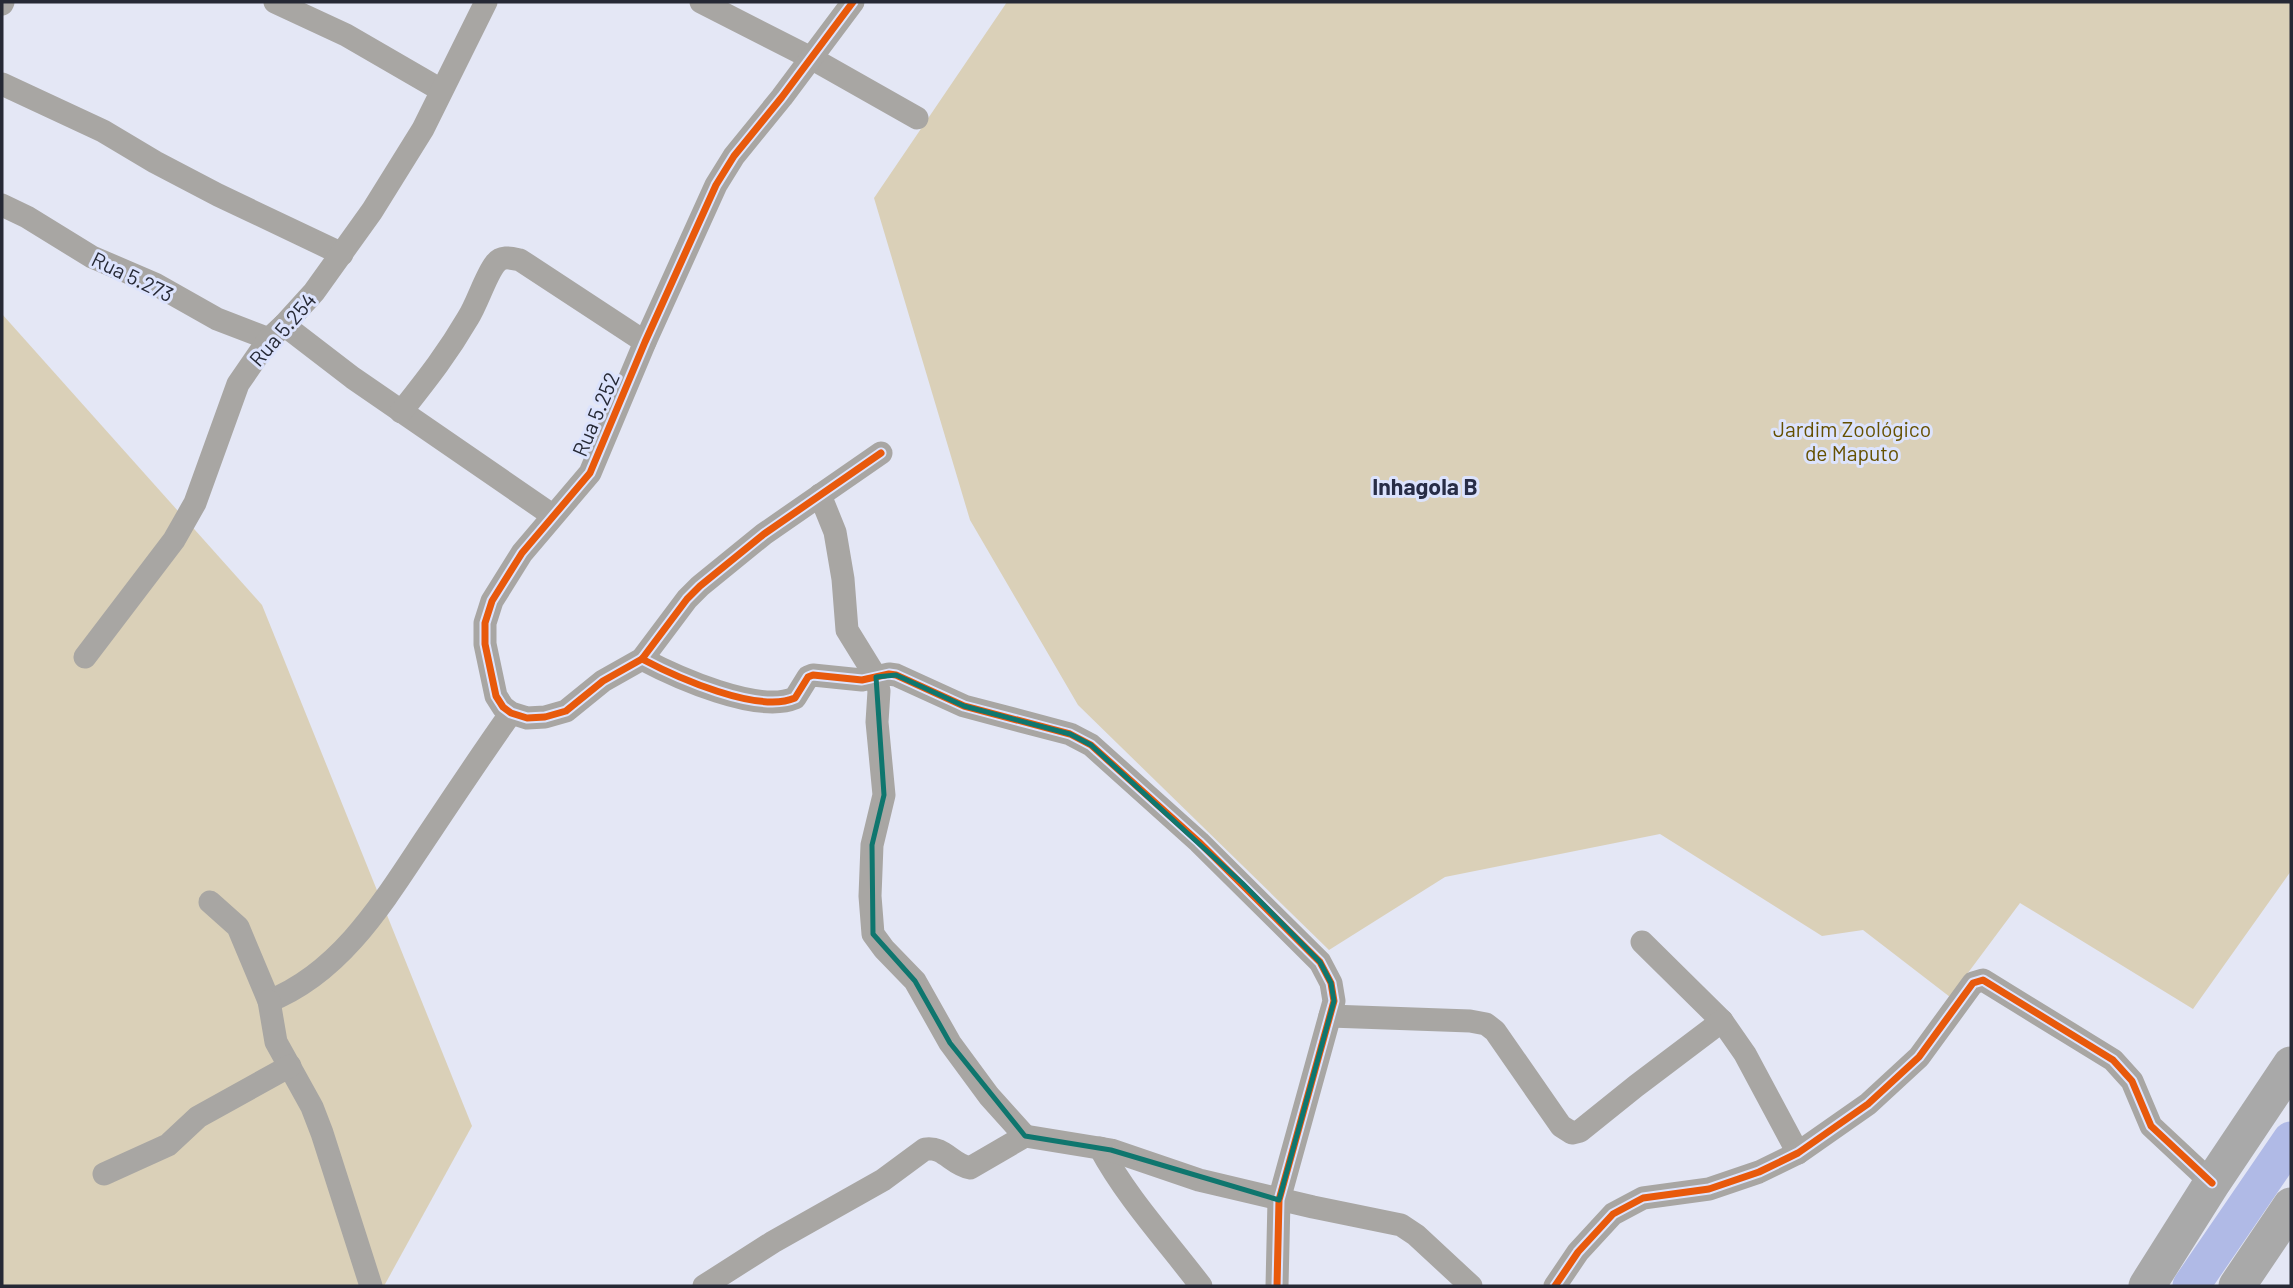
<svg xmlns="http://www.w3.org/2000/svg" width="2293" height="1288" font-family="Barlow,sans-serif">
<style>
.green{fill:#dad0b8}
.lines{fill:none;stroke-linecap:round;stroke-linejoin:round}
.river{stroke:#b0bae6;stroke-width:37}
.minor{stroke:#a8a6a3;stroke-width:23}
.primary{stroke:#a9a9a9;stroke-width:37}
.cycleway-casing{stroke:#dce3fd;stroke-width:11}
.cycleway{stroke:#e8590c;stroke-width:7}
.marked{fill:none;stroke:#0f766e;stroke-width:5;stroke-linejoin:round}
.labels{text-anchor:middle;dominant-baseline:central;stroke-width:6;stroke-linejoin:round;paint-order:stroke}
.street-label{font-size:21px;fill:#262935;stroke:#dce3fd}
.park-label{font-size:21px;fill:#655000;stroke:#dce3fd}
.neighbourhood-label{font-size:23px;font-weight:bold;fill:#282d46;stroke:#dce3fd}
</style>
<rect width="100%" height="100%" fill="#e4e7f5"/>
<!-- green -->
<g class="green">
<path d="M1007,2H2291V871L2193,1009L2020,903L1950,997L1863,930L1822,936L1660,834L1445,877L1329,950L1078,705L970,520L874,198Z"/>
<path d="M2,314L262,605L472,1126L384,1286H2Z"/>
</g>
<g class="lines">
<!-- river -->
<path class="river" d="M2191,1286L2291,1140"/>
<!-- minor -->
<g class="minor">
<path d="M275,2L346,35L441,90"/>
<path d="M701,2L811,58L917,118"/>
<path d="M853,2L782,97L734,156L716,185L645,342L590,473L522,553L492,601L485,623V644L496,696L503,707L511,713L527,718L545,717L566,711L603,681L642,659L687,599L700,586L764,534L881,453"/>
<path d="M2,4L3,2"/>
<path d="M2,84L103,131L155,162L218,195L342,254"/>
<path d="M2,205L27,217L92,257L155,284L217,319L269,339"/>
<path d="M284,325L353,378L552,515"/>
<path d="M401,412C427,379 447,354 468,318C477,304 486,275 495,264C501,255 511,258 520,260L645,342"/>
<path d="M820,495L835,532L843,579L847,630L876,677L879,691L877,722L884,795L872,845L870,896L873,934L884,949L915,981L950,1043L989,1096L1025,1136"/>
<path d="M85,657L174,540L195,503L238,384L269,339L284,325L314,292L372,211L423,129L486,2"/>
<path d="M642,659C676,677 758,714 795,698L808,677L813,675L862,680L889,674L896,675L964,706L1070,734L1091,745L1199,842L1320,962L1331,983L1334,1001L1279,1200L1277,1286"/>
<path d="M210,902L238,927L269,1001C345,971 388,894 432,829C458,790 484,751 511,713"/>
<path d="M1642,942L1722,1021L1745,1054L1798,1153"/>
<path d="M269,1001L276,1042L312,1107L322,1133L371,1286"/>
<path d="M1330,1016L1470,1021L1486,1024L1495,1031L1561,1126L1572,1133L1580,1131L1636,1086L1722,1021"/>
<path d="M1100,1148C1127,1198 1167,1241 1201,1286"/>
<path d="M104,1174L168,1145L198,1117L290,1066"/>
<path d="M704,1286L773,1242L883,1180L925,1149C944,1146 952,1165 970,1168L1025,1136L1111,1150L1199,1180L1313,1207L1401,1225L1416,1235L1471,1286"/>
<path d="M1555,1286L1578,1252L1613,1214L1643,1198L1709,1189L1759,1172L1798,1153L1868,1104L1919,1057L1973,983L1983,980L2113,1060L2132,1081L2151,1126L2212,1183"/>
</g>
<!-- primary -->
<g class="primary">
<path d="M2147,1286L2212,1183L2291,1065"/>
<path d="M2237,1286L2291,1206"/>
</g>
<!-- cycleway casing -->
<g class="cycleway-casing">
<g id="cycleway">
<path d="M853,2L782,97L734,156L716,185L645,342L590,473L522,553L492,601L485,623V644L496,696L503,707L511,713L527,718L545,717L566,711L603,681L642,659L687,599L700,586L764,534L881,453"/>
<path d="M642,659C676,677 758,714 795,698L808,677L813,675L862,680L889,674L896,675L964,706L1070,734L1091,745L1199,842L1320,962L1331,983L1334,1001L1279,1200L1277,1286"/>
<path d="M1555,1286L1578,1252L1613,1214L1643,1198L1709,1189L1759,1172L1798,1153L1868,1104L1919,1057L1973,983L1983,980L2113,1060L2132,1081L2151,1126L2212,1183"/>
</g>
</g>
<!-- cycleway -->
<use href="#cycleway" class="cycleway"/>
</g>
<!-- marked area -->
<path class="marked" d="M896,675L964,706L1070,734L1091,745L1242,883L1320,962L1331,983L1334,1001L1279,1200L1111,1150L1025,1136L950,1043L915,981L873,934L872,845L884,795L876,677Z"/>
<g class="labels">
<!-- street labels -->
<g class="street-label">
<text transform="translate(133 276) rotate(26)">Rua 5.273</text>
<text transform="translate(282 329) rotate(-49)">Rua 5.254</text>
<text transform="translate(595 414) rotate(-67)">Rua 5.252</text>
</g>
<!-- park labels -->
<g class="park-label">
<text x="1852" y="428">Jardim Zoológico<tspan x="1852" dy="24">de Maputo</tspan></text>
</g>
<!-- neighbourhood labels -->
<g class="neighbourhood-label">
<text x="1425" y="486">Inhagola B</text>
</g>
</g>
<!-- border -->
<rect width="2293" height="1288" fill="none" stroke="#262935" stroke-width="7"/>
</svg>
